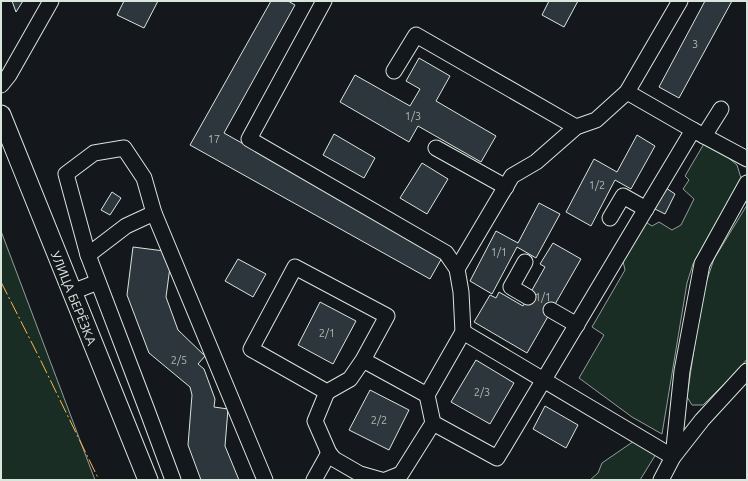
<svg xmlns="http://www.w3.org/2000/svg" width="748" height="481" font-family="Ubuntu,sans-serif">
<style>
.green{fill:#1a2d24;stroke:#939e99}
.building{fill:#2c363c;stroke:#d8e6dc}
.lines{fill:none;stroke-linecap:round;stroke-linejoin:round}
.minor-tunnel{stroke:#313739;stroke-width:15;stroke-dasharray:15 8;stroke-linecap:butt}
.minor-casing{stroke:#d8e6dc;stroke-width:17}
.major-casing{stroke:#d8e6dc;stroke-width:21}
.minor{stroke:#14181c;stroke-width:15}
.major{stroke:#14181c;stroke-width:19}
.power{stroke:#ffb74d;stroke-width:1;stroke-dasharray:14 3 2 3;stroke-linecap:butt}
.labels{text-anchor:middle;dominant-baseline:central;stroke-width:3;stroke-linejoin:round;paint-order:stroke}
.number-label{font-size:11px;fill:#adbab4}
.street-label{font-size:13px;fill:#d8e6dc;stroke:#14181c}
</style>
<rect width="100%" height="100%" fill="#14181c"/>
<!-- green -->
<g class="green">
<path d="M705,142L719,150L737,165L741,178L693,264L687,283L662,434L632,417L579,378L604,335L592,327L625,270L622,257L644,221L652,226L659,222L672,230L681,225L694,199L683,189L689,180L685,176Z"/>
<path d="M747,205V359L739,369L703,405H692L687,397L702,295L714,259Z"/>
<path d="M1,231L95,480H1Z"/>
<path d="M634,441L656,454L640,480H590L598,473L602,463Z"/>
</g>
<!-- building -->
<g class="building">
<path d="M12,1H23L16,12Z"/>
<path d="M124,1H158L144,28L117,15Z"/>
<path d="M271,1H288L295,5L224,133L443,256L430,279L190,145Z"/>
<path d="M549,1H578L564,27L542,15Z"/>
<path d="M705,1H732L679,98L659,87Z"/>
<path d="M419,58L450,76L436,101L496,136L481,162L418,126L409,142L340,102L355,75L410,106L420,89L406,81Z"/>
<path d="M334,134L375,158L364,178L323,155Z"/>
<path d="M637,135L655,146L631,189L615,180L591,226L566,212L594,159L617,172Z"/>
<path d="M422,163L448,179L427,214L400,198Z"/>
<path d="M666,188L675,194L665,214L655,209Z"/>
<path d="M112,192L121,198L110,215L101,210Z"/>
<path d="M539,203L560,214L536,258L517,247L492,294L470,281L496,231L518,243Z"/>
<path d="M553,243L581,259L527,353L474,322L490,295L496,298L499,292L523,306L545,267L540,264Z"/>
<path d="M133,247L172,252L166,297L178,330L205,356L198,364L204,369L215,399L214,407L228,409L225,446L239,480H201L188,445L192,395L190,387L149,353L127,295Z"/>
<path d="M238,259L266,274L253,297L225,281Z"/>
<path d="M320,302L356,321L333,364L298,345Z"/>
<path d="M476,360L514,383L490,424L451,402Z"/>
<path d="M370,390L409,410L389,450L349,430Z"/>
<path d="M545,406L578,425L566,448L533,429Z"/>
</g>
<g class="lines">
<!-- minor-tunnel -->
<path class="minor-tunnel" d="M528,297L551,310"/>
<!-- minor casing -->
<g class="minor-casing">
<g id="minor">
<path d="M324,1L249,139L446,253L457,269L461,292L463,332"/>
<path d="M680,1L627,92L693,130L747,159"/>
<path d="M394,71L416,35L576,127"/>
<path d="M1,85L9,75L51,1"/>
<path d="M704,136L721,109"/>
<path d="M436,148L506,187"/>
<path d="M610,218L623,196L646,209"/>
<path d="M88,255L126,226L154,213"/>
<path d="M525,262L511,287L528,297"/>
<path d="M457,269L512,176L536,162L576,127L596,120L627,92"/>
<path d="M72,292L98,282"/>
<path d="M551,310L577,325"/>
<path d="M363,360L350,379L327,392L251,349L295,267L387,316L363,360L427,395L463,332L673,457L682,371L702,264L747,183"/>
<path d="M327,392L315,421L329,453L334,459L360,474L381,480"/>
<path d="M427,395L433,423L497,458L693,130"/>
<path d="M173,480L147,410L88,255L66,174L94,153L124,148L144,178L154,213L265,480"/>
<path d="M314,480L329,453"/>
<path d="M386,480L401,474L433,423"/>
<path d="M661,480L673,457L702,420L747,371"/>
</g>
</g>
<!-- major casing -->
<g class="major-casing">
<path id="major" d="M1,115L148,480"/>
</g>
<!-- minor -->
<use href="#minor" class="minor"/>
<!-- major -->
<use href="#major" class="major"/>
<!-- power -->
<path class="power" d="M1,282L40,359L99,480"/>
</g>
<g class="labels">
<!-- number labels -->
<g class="number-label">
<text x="695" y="44">3</text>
<text x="413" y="116">1/3</text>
<text x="214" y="139">17</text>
<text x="597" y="185">1/2</text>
<text x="499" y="252">1/1</text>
<text x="543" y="297">1/1</text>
<text x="327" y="333">2/1</text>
<text x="179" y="360">2/5</text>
<text x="482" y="392">2/3</text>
<text x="379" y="420">2/2</text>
</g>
<!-- street labels -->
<g class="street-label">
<text transform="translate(74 298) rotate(68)">УЛИЦА БЕРЁЗКА</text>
</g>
</g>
<!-- border -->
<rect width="748" height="481" fill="none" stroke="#d8e6dc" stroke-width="4"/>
</svg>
